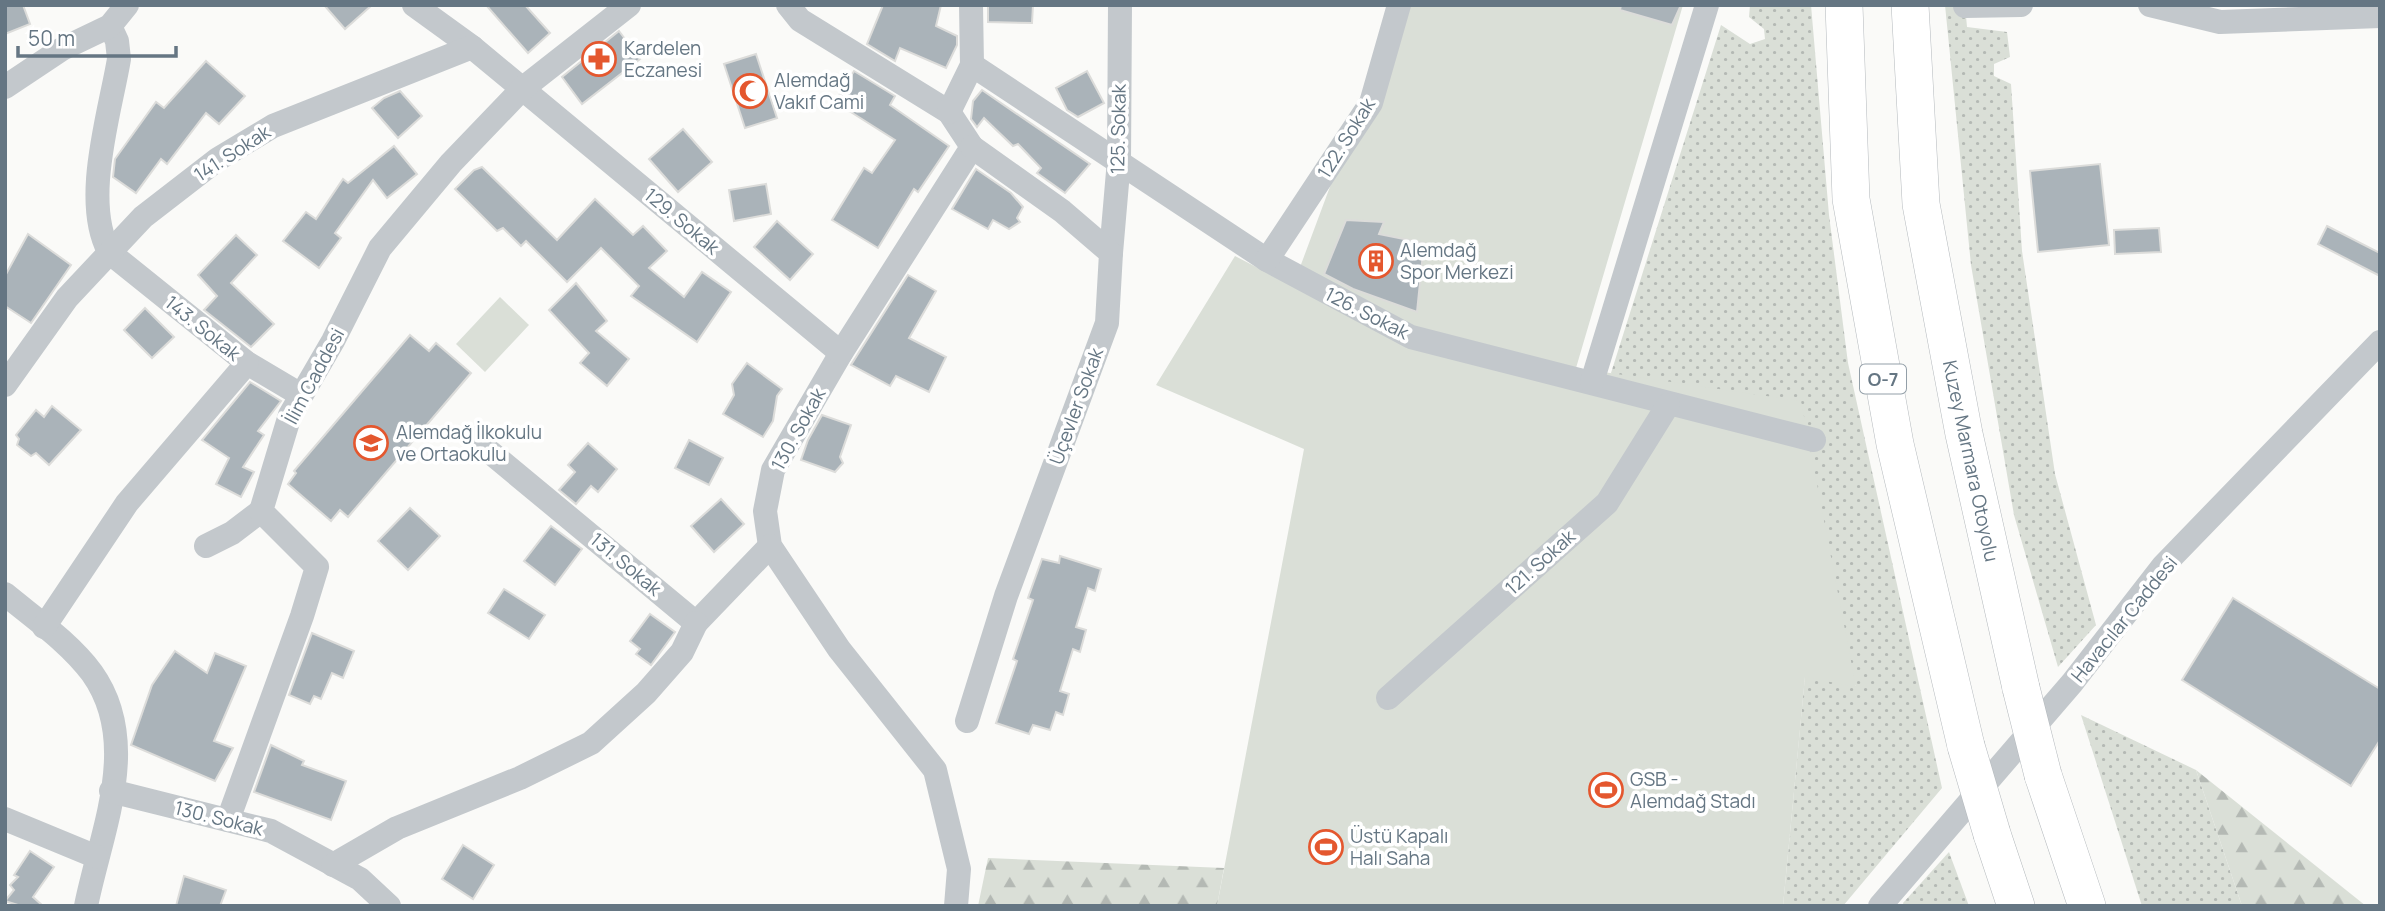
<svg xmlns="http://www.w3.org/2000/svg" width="2385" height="911" font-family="Manrope,sans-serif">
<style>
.grass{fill:url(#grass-dots)}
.forest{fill:url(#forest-firs)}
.garden{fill:#dadfd7}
.building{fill:#aab3b9;stroke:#dcdcda;stroke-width:2}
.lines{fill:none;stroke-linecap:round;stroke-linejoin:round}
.highway-casing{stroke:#b4b9bd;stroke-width:38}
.minor{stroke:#c3c8cc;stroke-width:24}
.highway{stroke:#fff;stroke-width:37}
.highway-bridge-casing{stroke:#b4b9bd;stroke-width:38;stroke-linecap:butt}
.highway-bridge{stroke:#fff;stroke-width:37}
.labels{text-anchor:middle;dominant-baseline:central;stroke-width:7;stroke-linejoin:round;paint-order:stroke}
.shield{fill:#fff;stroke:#939fa8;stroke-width:2}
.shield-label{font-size:18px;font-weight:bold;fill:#657683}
.poi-label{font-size:19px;fill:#657683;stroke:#fff;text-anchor:start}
.street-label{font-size:19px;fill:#657683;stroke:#fff}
</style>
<defs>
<pattern id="grass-dots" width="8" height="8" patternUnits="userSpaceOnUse" patternTransform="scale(1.75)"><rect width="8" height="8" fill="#dadfd7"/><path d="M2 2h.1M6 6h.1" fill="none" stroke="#b4b9b4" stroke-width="1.8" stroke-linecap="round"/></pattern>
<pattern id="forest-firs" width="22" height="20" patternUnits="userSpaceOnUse" patternTransform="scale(1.75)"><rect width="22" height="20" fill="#dadfd7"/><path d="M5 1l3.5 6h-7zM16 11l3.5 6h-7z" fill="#b4b9b4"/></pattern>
</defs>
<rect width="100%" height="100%" fill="#fafaf8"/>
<!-- grass -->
<g class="grass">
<path d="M1750,5H1811L1829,215L1848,363L1942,788L1843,906H1783L1805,676L1856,686L1611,373L1721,25L1750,44L1765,39L1764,29L1749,17Z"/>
<path d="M1945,5H1965L1967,27L2007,32L2010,57L1994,64V76L2011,84L2022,251L2055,474L2096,625L2058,667L2014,515L1971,265Z"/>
<path d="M2081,715L2196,770L2242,906H2142Z"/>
<path d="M1949,852L1969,906H1904L1903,903Z"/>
</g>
<!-- forest -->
<g class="forest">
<path d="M2196,770L2366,906H2242Z"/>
<path d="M988,858L1224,868L1217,906H978Z"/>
</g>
<!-- garden -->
<g class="garden">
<path d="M1389,5H1683L1576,368L1801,401L1856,687L1805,677L1783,906H1217L1304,449L1156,385L1235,256L1293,286L1366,90Z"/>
<path d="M500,297L529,325L485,372L456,344Z"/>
</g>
<!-- building -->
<g class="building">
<path d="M5,5H23L30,24L5,34Z"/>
<path d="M324,5H372L345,29Z"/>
<path d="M486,5H525L550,33L528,53Z"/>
<path d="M883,5H941L936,26L957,36V45L946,68L900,48L895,61L867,44Z"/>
<path d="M988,5H1033L1032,23L988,22Z"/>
<path d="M1621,5H1681L1672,25L1620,10Z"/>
<path d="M619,31L640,59L582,104L562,77Z"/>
<path d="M756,54L777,118L745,128L724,64Z"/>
<path d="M206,61L245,96L219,124L206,113L167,164L161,159L136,193L113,177L115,159L156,102L164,108Z"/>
<path d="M854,71L895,96L890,105L949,146L918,192L914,189L878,248L832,220L864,168L872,173L895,140L835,102Z"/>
<path d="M1087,71L1104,103L1078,117L1067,110L1056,88Z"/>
<path d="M982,90L1090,164L1065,193L1037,173L1041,168L1018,144L1013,146L984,118L977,127L971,119L973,101Z"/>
<path d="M400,91L422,116L398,138L372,108L384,98Z"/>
<path d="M683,129L712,162L678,192L649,159Z"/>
<path d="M394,146L417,174L387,198L373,180L335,233L341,238L319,268L283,241L306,212L316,219L343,179L348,183Z"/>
<path d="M2100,164L2109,245L2038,252L2030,171Z"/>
<path d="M482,167L557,240L595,199L633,235L643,226L667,251L649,268L684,297L702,272L731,292L697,342L631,296L639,286L601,248L567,282L526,241L521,246L503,228L497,231L455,189L474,170Z"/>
<path d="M976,169L1011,193L1023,207L1017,218L1020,222L1009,229L993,220L988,229L952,209Z"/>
<path d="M766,184L771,214L734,221L729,190Z"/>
<path d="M1346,220L1384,222L1379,234L1424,243L1417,312L1353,289L1324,274Z"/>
<path d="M777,221L813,254L790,280L754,247Z"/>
<path d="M2327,226L2380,253V276L2318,244Z"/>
<path d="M2159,228L2161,252L2115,254L2114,230Z"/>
<path d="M28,234L71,265L31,323L5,306V276Z"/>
<path d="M236,235L257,255L231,283L274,324L251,347L204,310L217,296L198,275Z"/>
<path d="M908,275L936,291L909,338L946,357L929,392L896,376L890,386L851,365Z"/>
<path d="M576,283L607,321L596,331L629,359L607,386L580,363L589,353L549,310Z"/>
<path d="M145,308L174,337L152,358L124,330Z"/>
<path d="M410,335L429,351L436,343L471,373L348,517L340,510L331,521L288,484L296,473L294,471Z"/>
<path d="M747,363L782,389L777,396L773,421L763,437L723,414L734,395L732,384Z"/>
<path d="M250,382L281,401L258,431L264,435L243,467L254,472L241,497L216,484L229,458L202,440Z"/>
<path d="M52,406L81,430L49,465L36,453L31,456L17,445L19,439L16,435L36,410L44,417Z"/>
<path d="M822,415L851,425L840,457L843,463L835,472L801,460L808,440Z"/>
<path d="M689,440L723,458L709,485L675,468Z"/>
<path d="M588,443L617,469L598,492L591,486L576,504L559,490L575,472L568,465Z"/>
<path d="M721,499L744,524L714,552L691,526Z"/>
<path d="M410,508L440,536L408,570L378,541Z"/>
<path d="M551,526L582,549L555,585L524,561Z"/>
<path d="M1060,556L1101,569L1095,591L1088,588L1076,627L1086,630L1080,652L1073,649L1060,691L1069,694L1063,715L1056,712L1050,730L1033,725L1029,734L996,723L1017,661L1013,659L1033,600L1028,598L1042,559L1059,563Z"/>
<path d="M504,589L545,615L529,639L488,613Z"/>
<path d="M2233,598L2380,689V740L2351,786L2182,680Z"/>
<path d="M650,614L675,632L651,665L636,654L640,649L630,641Z"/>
<path d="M312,633L354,651L343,678L332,673L321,699L314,696L310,704L289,695Z"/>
<path d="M175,651L207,673L215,653L246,666L214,741L233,748L215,781L131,745L152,685Z"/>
<path d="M271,745L304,761L302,765L346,781L331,820L254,792Z"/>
<path d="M463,845L494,865L473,899L442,879Z"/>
<path d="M30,851L54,867L33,897L43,906H21L5,901L14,890L10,885L18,877L14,875Z"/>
<path d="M184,876L226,890L220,906H176Z"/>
</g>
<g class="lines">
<!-- highway casing -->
<g class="highway-casing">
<g id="highway">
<path d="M1844,5L1851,199L1895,444L1966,746"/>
<path d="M1910,5L1921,204L1964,434L2021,688"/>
<path d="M2043,775L2087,906"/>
<path d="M1992,834L2016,906"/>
</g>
</g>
<!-- minor -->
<g class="minor">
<path d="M414,5L472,47"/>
<path d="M788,5L800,20L949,112L972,147L841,353L773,470L765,511L770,546L839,649L935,770L959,869L956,906"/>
<path d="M2150,5L2220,22L2380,16"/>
<path d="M1965,6L2021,5"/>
<path d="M110,26L117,41L119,59C110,113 81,203 110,253L247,363L301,395"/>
<path d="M972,65L1267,260L1411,337L1814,440"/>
<path d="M5,87L62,49L110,26L127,5"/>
<path d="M949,112L972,65L971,5"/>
<path d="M1111,253L1119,160L1120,5"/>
<path d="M1267,260L1371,103L1399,5"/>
<path d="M1592,382L1707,5"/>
<path d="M5,385L67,298L143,217L218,159L273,126L472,47L841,353"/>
<path d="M473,438L696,623L770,546"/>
<path d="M206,546L232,533L261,511"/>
<path d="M5,594C34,618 70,643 92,673C142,743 101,831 86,906"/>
<path d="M44,627L127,503L247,363"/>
<path d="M1388,698L1607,503L1668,405"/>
<path d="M967,721L1006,596L1107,323L1111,253L1062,211L972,147"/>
<path d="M111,791L271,831L360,879L389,906"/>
<path d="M5,819L97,857"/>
<path d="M228,820L302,616L317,567L261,511L290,415L333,341L380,248L451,163L522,89L629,5"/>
<path d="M333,865L397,828L520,778L591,743L646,693L682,652L696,623"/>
<path d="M1880,906L2072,683L2163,566L2380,342"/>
</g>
<!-- highway -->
<use href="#highway" class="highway"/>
<!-- highway-bridge casing -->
<g class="highway-bridge-casing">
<g id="highway-bridge">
<path d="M2021,688L2043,775"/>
<path d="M1966,746L1992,834"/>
</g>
</g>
<!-- highway-bridge -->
<use href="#highway-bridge" class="highway-bridge"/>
</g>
<!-- icons -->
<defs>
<g id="pharmacy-ring" transform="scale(1.75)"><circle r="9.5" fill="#fff" stroke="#e4572e" stroke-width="1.5"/><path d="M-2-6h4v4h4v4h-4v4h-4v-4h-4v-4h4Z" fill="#e4572e"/></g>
<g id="mosque-ring" transform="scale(1.75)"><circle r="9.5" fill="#fff" stroke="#e4572e" stroke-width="1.5"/><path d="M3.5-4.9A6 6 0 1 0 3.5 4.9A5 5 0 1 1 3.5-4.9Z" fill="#e4572e"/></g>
<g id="building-ring" transform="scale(1.75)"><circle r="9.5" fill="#fff" stroke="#e4572e" stroke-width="1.5"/><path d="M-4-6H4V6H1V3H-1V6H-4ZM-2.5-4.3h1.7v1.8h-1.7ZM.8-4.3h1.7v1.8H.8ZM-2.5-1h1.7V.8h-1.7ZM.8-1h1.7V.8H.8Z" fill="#e4572e"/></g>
<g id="school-ring" transform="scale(1.75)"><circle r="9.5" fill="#fff" stroke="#e4572e" stroke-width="1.5"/><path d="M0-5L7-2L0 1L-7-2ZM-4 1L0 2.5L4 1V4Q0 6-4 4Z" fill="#e4572e"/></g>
<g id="stadium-ring" transform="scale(1.75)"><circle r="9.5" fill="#fff" stroke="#e4572e" stroke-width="1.5"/><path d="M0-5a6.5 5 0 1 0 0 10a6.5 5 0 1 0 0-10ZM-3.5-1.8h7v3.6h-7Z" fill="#e4572e"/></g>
</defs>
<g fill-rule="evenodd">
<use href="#pharmacy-ring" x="599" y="59"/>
<use href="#mosque-ring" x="750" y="91"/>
<use href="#building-ring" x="1376" y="261"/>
<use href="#school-ring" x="371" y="443"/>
<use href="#stadium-ring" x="1606" y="790"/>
<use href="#stadium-ring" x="1326" y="847"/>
</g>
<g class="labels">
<!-- shield labels -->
<rect class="shield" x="1860" y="364.5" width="46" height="29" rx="5"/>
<g class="shield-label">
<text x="1883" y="379">O-7</text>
</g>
<!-- poi labels -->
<g class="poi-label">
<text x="624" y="48">Kardelen<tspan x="624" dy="22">Eczanesi</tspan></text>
<text x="774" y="80">Alemdağ<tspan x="774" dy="22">Vakıf Cami</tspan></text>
<text x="1400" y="250">Alemdağ<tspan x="1400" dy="22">Spor Merkezi</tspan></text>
<text x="396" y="432">Alemdağ İlkokulu<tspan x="396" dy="22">ve Ortaokulu</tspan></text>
<text x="1630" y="779">GSB -<tspan x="1630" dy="22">Alemdağ Stadı</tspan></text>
<text x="1350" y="836">Üstü Kapalı<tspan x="1350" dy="22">Halı Saha</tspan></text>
</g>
<!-- street labels -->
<g class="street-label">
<text transform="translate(1118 129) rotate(-89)">125. Sokak</text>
<text transform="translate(1346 138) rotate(-58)">122. Sokak</text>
<text transform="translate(232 153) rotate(-33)">141. Sokak</text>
<text transform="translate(682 221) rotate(40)">129. Sokak</text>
<text transform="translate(1367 313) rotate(27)">126. Sokak</text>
<text transform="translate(203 328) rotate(39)">143. Sokak</text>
<text transform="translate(314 376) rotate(-62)">İlim Caddesi</text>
<text transform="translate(1076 406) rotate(-70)">Üçevler Sokak</text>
<text transform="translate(798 429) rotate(-61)">130. Sokak</text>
<text transform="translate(1971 461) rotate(78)">Kuzey Marmara Otoyolu</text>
<text transform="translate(1540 562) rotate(-42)">121. Sokak</text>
<text transform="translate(626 564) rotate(40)">131. Sokak</text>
<text transform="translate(2124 619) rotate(-51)">Havacılar Caddesi</text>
<text transform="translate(219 818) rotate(14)">130. Sokak</text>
</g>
</g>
<!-- border -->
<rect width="2385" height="911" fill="none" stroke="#657683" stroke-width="14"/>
<!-- scale -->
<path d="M18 46v10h158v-10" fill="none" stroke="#657683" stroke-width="3.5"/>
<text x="28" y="46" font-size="21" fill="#657683" stroke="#ffffff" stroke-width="5" paint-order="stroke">50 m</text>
</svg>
